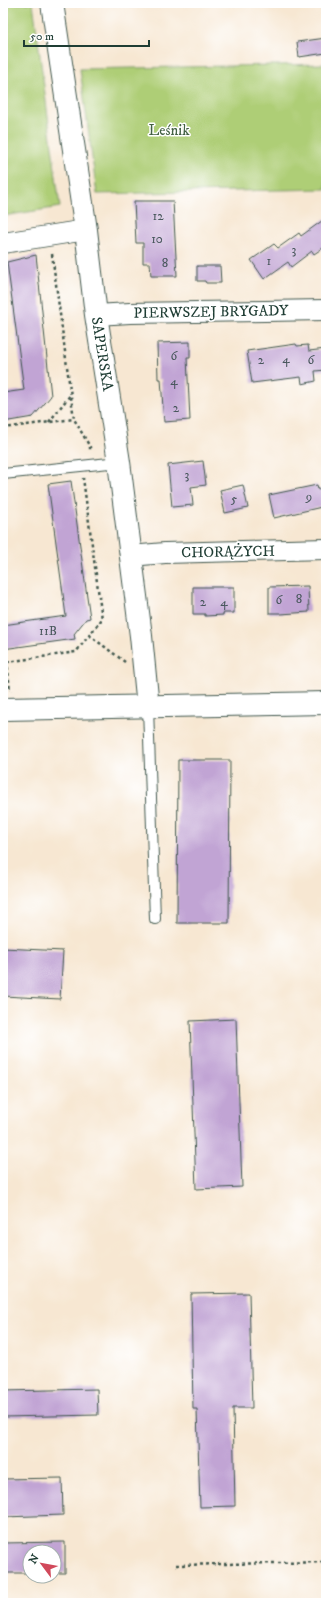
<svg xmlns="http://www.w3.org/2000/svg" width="329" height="1606" font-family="'IM FELL DW Pica',serif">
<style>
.green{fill:#aece76;stroke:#668655}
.building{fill:#c1a4d4}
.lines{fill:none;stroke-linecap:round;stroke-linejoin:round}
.lane-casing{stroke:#3f564c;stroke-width:12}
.street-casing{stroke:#3f564c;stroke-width:22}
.secondary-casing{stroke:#3f564c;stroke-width:24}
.path{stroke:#3f564c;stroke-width:2.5;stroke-dasharray:3 3;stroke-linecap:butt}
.lane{stroke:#fff;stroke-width:10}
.street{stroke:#fff;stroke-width:20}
.secondary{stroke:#fff;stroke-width:22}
.labels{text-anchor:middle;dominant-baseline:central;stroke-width:3;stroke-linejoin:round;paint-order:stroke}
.number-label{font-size:13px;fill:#48575c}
.park-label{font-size:15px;fill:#436144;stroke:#fff}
.street-label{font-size:15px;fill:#1f3d34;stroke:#fff}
</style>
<rect width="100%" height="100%" fill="#fff"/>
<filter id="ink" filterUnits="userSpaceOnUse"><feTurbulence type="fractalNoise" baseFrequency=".025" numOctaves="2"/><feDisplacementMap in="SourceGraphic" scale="8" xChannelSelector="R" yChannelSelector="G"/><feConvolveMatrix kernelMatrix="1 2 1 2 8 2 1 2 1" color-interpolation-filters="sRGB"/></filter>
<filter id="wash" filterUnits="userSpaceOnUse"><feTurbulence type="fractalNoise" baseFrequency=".012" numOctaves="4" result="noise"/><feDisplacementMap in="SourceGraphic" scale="16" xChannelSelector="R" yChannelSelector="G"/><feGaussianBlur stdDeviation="0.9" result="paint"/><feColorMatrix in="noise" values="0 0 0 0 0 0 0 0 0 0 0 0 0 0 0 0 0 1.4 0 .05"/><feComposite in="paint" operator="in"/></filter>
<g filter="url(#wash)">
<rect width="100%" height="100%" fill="#f7e7d2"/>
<!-- green -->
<g class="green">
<path d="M3,3H33L60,207L3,216Z"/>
<path d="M326,64V189L97,194L80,69Z"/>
</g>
<g id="blocks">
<!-- building -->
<g class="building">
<path d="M326,38V53L299,57L297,42Z"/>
<path d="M134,201H173L177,276H151L150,263H143V243H136Z"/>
<path d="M326,218V246L314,254L312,251L291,267L288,262L264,279L251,260L274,244L278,248L299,233L301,236Z"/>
<path d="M36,255L51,396L33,417L3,422V393L24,390L7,262Z"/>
<path d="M197,266H220L221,283H206L205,281H197Z"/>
<path d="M190,342V358H187L190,420L164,422L161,379H158L157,343Z"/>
<path d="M296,344L297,346L308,345L309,351L326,349V370L315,371L316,381L302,384L301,377L252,383L247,351Z"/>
<path d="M203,461L206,485L191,487L193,505L172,507L168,465Z"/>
<path d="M71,481L90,618L86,619L74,634L75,639L3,649V625L66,616L48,484Z"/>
<path d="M243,485L248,508L225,513L220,490Z"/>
<path d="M317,485L318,490L322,489L326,506L274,518L269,495Z"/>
<path d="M308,586L309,612L281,614L280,613H269V587Z"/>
<path d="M193,587H234V613H223V615L205,616V614H193Z"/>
<path d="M178,760H230L229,923H177Z"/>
<path d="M3,948L63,951L60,999L3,996Z"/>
<path d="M236,1019L242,1187L196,1189L190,1021Z"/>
<path d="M249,1293L252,1408H233L235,1506L200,1507L197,1409H193L191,1294Z"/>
<path d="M97,1389L98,1415L3,1417V1391Z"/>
<path d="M62,1478L63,1515L3,1517V1479Z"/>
<path d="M65,1542V1573H54V1552H30V1573H3V1543Z"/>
</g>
</g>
</g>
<g filter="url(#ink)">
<use href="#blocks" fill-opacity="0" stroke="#3f564c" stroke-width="1"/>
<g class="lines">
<!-- lane casing -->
<g class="lane-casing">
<g id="lane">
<path d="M3,474L119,462"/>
<path d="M148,707L155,919"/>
</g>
</g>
<!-- street casing -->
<g class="street-casing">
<g id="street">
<path d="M3,243L86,230"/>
<path d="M96,315L130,313L326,310"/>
<path d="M130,556L165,553L326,549"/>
</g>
</g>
<!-- secondary casing -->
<g class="secondary-casing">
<g id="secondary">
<path d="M52,3L86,230L96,315L119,462L141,636L148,707"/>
<path d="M3,709L326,703"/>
</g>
</g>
<!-- path -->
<g class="path">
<path d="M52,254L74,419L90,447V452"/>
<path d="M49,422L71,394"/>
<path d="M3,428L74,419"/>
<path d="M89,635L125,662"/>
<path d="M6,649L10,691"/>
<path d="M7,662L76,652L102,619L83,478"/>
<path d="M176,1565L326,1562"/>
</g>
<!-- lane -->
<use href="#lane" class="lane"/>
<!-- street -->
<use href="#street" class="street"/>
<!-- secondary -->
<use href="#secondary" class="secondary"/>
</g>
</g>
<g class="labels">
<!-- number labels -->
<g class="number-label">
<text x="158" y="216">12</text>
<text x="157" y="239">10</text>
<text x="294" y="250">3</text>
<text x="269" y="261">1</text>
<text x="165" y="263">8</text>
<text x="174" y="356">6</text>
<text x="286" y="359">4</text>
<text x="261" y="360">2</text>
<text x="311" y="360">6</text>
<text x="174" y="381">4</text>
<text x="176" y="408">2</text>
<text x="187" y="475">3</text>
<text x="309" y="497">9</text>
<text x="234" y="499">5</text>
<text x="299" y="599">8</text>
<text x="279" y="600">6</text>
<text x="203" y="602">2</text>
<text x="224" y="602">4</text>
<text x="48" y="631">11B</text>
</g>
<!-- park labels -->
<g class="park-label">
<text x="169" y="130">Leśnik</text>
</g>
<!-- street labels -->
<g class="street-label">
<text transform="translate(211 312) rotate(-1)">PIERWSZEJ BRYGADY</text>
<text transform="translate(102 354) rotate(81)">SAPERSKA</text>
<text transform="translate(228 552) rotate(-1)">CHORĄŻYCH</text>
</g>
</g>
<!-- margin -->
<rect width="329" height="1606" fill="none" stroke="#fff" stroke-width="16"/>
<!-- north arrow -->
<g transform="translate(42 1564) rotate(302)"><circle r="19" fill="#ffffff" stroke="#a5b1ae"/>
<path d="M0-3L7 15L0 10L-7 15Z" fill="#d1495b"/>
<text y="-6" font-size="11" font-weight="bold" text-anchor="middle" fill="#1f3d34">N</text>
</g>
<!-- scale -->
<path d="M24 40v6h125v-6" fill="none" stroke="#1f3d34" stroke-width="2"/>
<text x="30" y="40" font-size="12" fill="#1f3d34" stroke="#ffffff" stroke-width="3" paint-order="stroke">50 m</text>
</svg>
